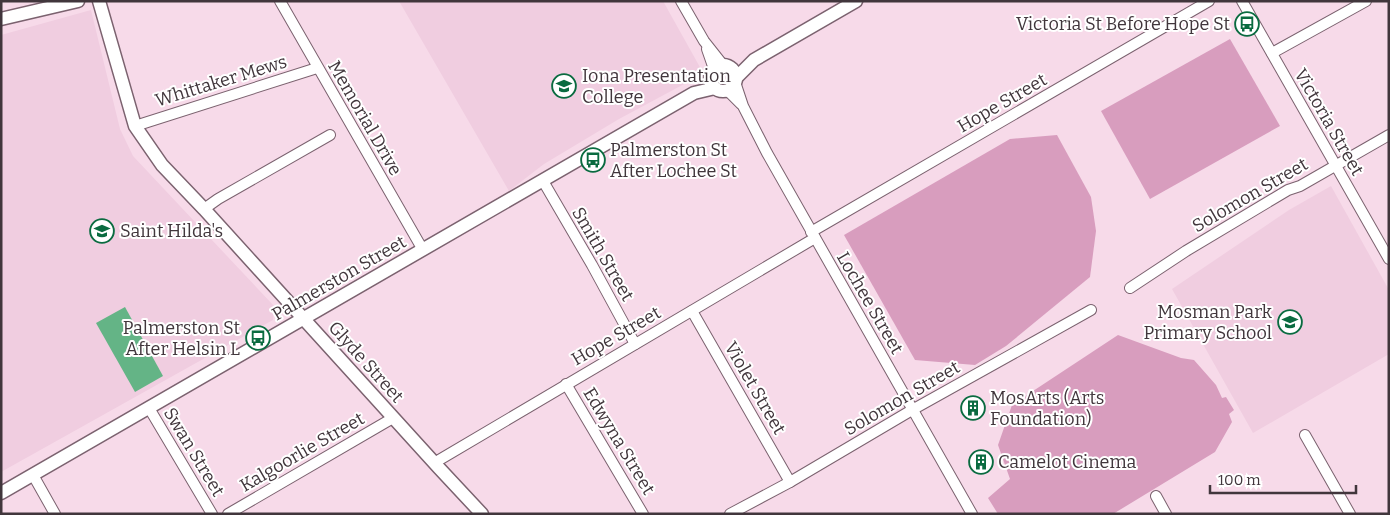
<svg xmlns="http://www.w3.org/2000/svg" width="1390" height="515" font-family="Bitter,serif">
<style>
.built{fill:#f0cde0}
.green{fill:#d89dbe}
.water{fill:#64b486}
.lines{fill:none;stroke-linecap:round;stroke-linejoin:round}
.minor-casing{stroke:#7b626f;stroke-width:12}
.tertiary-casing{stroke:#7b626f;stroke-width:15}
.minor{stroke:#fff;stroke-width:10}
.tertiary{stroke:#fff;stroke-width:12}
.labels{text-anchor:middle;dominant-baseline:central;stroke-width:4;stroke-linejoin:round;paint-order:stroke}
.poi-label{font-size:18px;fill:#41363c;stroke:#fff;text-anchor:start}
.street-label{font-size:18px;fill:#41363c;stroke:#fff}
</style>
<rect width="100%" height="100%" fill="#f7dae9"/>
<!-- built -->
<g class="built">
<path d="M399,1H663L701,69V75L619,119L544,164L509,191Z"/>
<path d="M91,10L120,129L133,156L274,306L273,320L1,472V35Z"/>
<path d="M1331,186L1389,290V354L1253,433L1172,289L1289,210Z"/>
</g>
<!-- green -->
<g class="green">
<path d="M1230,39L1280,126L1150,199L1101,111Z"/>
<path d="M1057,135L1091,197L1096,231L1090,277L1006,346L975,365L915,360L844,235L1010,139Z"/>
<path d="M1118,335L1181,358L1194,360L1216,385L1222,398L1226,397L1234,410L1229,414L1232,422L1215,452L1113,514H998L988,498L1010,479L998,445L1012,405Z"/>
</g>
<!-- water -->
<path class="water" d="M125,307L163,376L135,392L96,323Z"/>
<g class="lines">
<!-- minor casing -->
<g class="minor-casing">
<g id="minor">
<path d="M280,1L423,250"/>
<path d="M681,1L704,41L723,65"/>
<path d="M1242,1L1389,259"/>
<path d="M707,49L714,69"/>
<path d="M1272,53L1366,1"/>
<path d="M735,82L743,106L767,153L972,514"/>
<path d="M727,90L741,104"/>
<path d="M135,126L317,68"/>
<path d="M543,181L592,265L635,344"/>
<path d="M204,209L218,199L330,135"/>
<path d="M811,232L1209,1"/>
<path d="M1130,288L1186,251L1288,190L1300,186L1389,135"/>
<path d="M692,311L790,482"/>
<path d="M566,384L643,514"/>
<path d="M149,408L212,514"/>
<path d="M1305,435L1350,514"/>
<path d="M434,463L815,238"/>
<path d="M33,475L55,514"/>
<path d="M1156,496L1166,514"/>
<path d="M228,514L393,418"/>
<path d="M730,514L790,482L912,410L1091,310"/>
</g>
</g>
<!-- tertiary casing -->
<g class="tertiary-casing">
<g id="tertiary">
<path d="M99,1L135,126L162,165L204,209L439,468L482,514"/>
<path d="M1,19L78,1"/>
<circle cx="723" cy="78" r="13"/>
<path d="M736,78L754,60L856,1"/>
<path d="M1,493L694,93L715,88"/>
</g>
</g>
<!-- minor -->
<use href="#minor" class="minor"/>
<!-- tertiary -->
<use href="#tertiary" class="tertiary"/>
</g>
<!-- icons -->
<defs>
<g id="bus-ring" transform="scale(1.25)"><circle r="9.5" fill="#fff" stroke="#0a6b40" stroke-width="1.5"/><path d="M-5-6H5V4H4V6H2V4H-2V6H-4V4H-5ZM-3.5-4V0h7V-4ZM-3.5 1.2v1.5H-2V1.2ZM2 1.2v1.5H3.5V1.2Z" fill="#0a6b40"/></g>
<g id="school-ring" transform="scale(1.25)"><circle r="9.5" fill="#fff" stroke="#0a6b40" stroke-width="1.5"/><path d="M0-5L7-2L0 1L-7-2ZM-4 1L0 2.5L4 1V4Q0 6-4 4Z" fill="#0a6b40"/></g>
<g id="building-ring" transform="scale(1.25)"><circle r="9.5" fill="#fff" stroke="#0a6b40" stroke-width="1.5"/><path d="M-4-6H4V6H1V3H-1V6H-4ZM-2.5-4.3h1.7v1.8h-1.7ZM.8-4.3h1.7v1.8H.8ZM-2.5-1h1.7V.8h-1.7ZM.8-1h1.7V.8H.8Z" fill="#0a6b40"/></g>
</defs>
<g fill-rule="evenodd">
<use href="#bus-ring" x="1247" y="24"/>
<use href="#school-ring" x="564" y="86"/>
<use href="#bus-ring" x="593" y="160"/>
<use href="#school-ring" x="102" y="231"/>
<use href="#school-ring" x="1290" y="322"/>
<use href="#bus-ring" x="258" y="338"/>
<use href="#building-ring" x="973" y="408"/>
<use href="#building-ring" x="981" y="462"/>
</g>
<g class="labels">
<!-- poi labels -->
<g class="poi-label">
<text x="1230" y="24" text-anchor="end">Victoria St Before Hope St</text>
<text x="582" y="76">Iona Presentation<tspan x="582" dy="21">College</tspan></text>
<text x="610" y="150">Palmerston St<tspan x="610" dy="21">After Lochee St</tspan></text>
<text x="120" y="231">Saint Hilda's</text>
<text x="1272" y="312" text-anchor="end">Mosman Park<tspan x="1272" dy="21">Primary School</tspan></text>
<text x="240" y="328" text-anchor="end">Palmerston St<tspan x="240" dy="21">After Helsin L</tspan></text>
<text x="990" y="398">MosArts (Arts<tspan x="990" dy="21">Foundation)</tspan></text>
<text x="998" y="462">Camelot Cinema</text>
</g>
<!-- street labels -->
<g class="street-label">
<text transform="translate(221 81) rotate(-17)">Whittaker Mews</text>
<text transform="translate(1002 103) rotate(-30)">Hope Street</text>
<text transform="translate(365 118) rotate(60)">Memorial Drive</text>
<text transform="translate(1329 122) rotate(60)">Victoria Street</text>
<text transform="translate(1250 195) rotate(-30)">Solomon Street</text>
<text transform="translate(603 254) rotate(60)">Smith Street</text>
<text transform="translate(339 278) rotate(-30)">Palmerston Street</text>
<text transform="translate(870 303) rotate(60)">Lochee Street</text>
<text transform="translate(616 336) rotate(-30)">Hope Street</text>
<text transform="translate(366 362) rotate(48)">Glyde Street</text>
<text transform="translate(755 388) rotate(60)">Violet Street</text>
<text transform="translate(902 398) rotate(-30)">Solomon Street</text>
<text transform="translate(619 441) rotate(59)">Edwyna Street</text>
<text transform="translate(194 452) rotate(59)">Swan Street</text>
<text transform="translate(302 452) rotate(-30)">Kalgoorlie Street</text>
</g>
</g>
<!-- border -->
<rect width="1390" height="515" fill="none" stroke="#41363c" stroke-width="5"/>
<!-- scale -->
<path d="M1210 485v8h146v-8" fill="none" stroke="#41363c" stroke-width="2.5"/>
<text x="1218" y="485" font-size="15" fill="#41363c" stroke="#ffffff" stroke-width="4" paint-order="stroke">100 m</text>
</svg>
